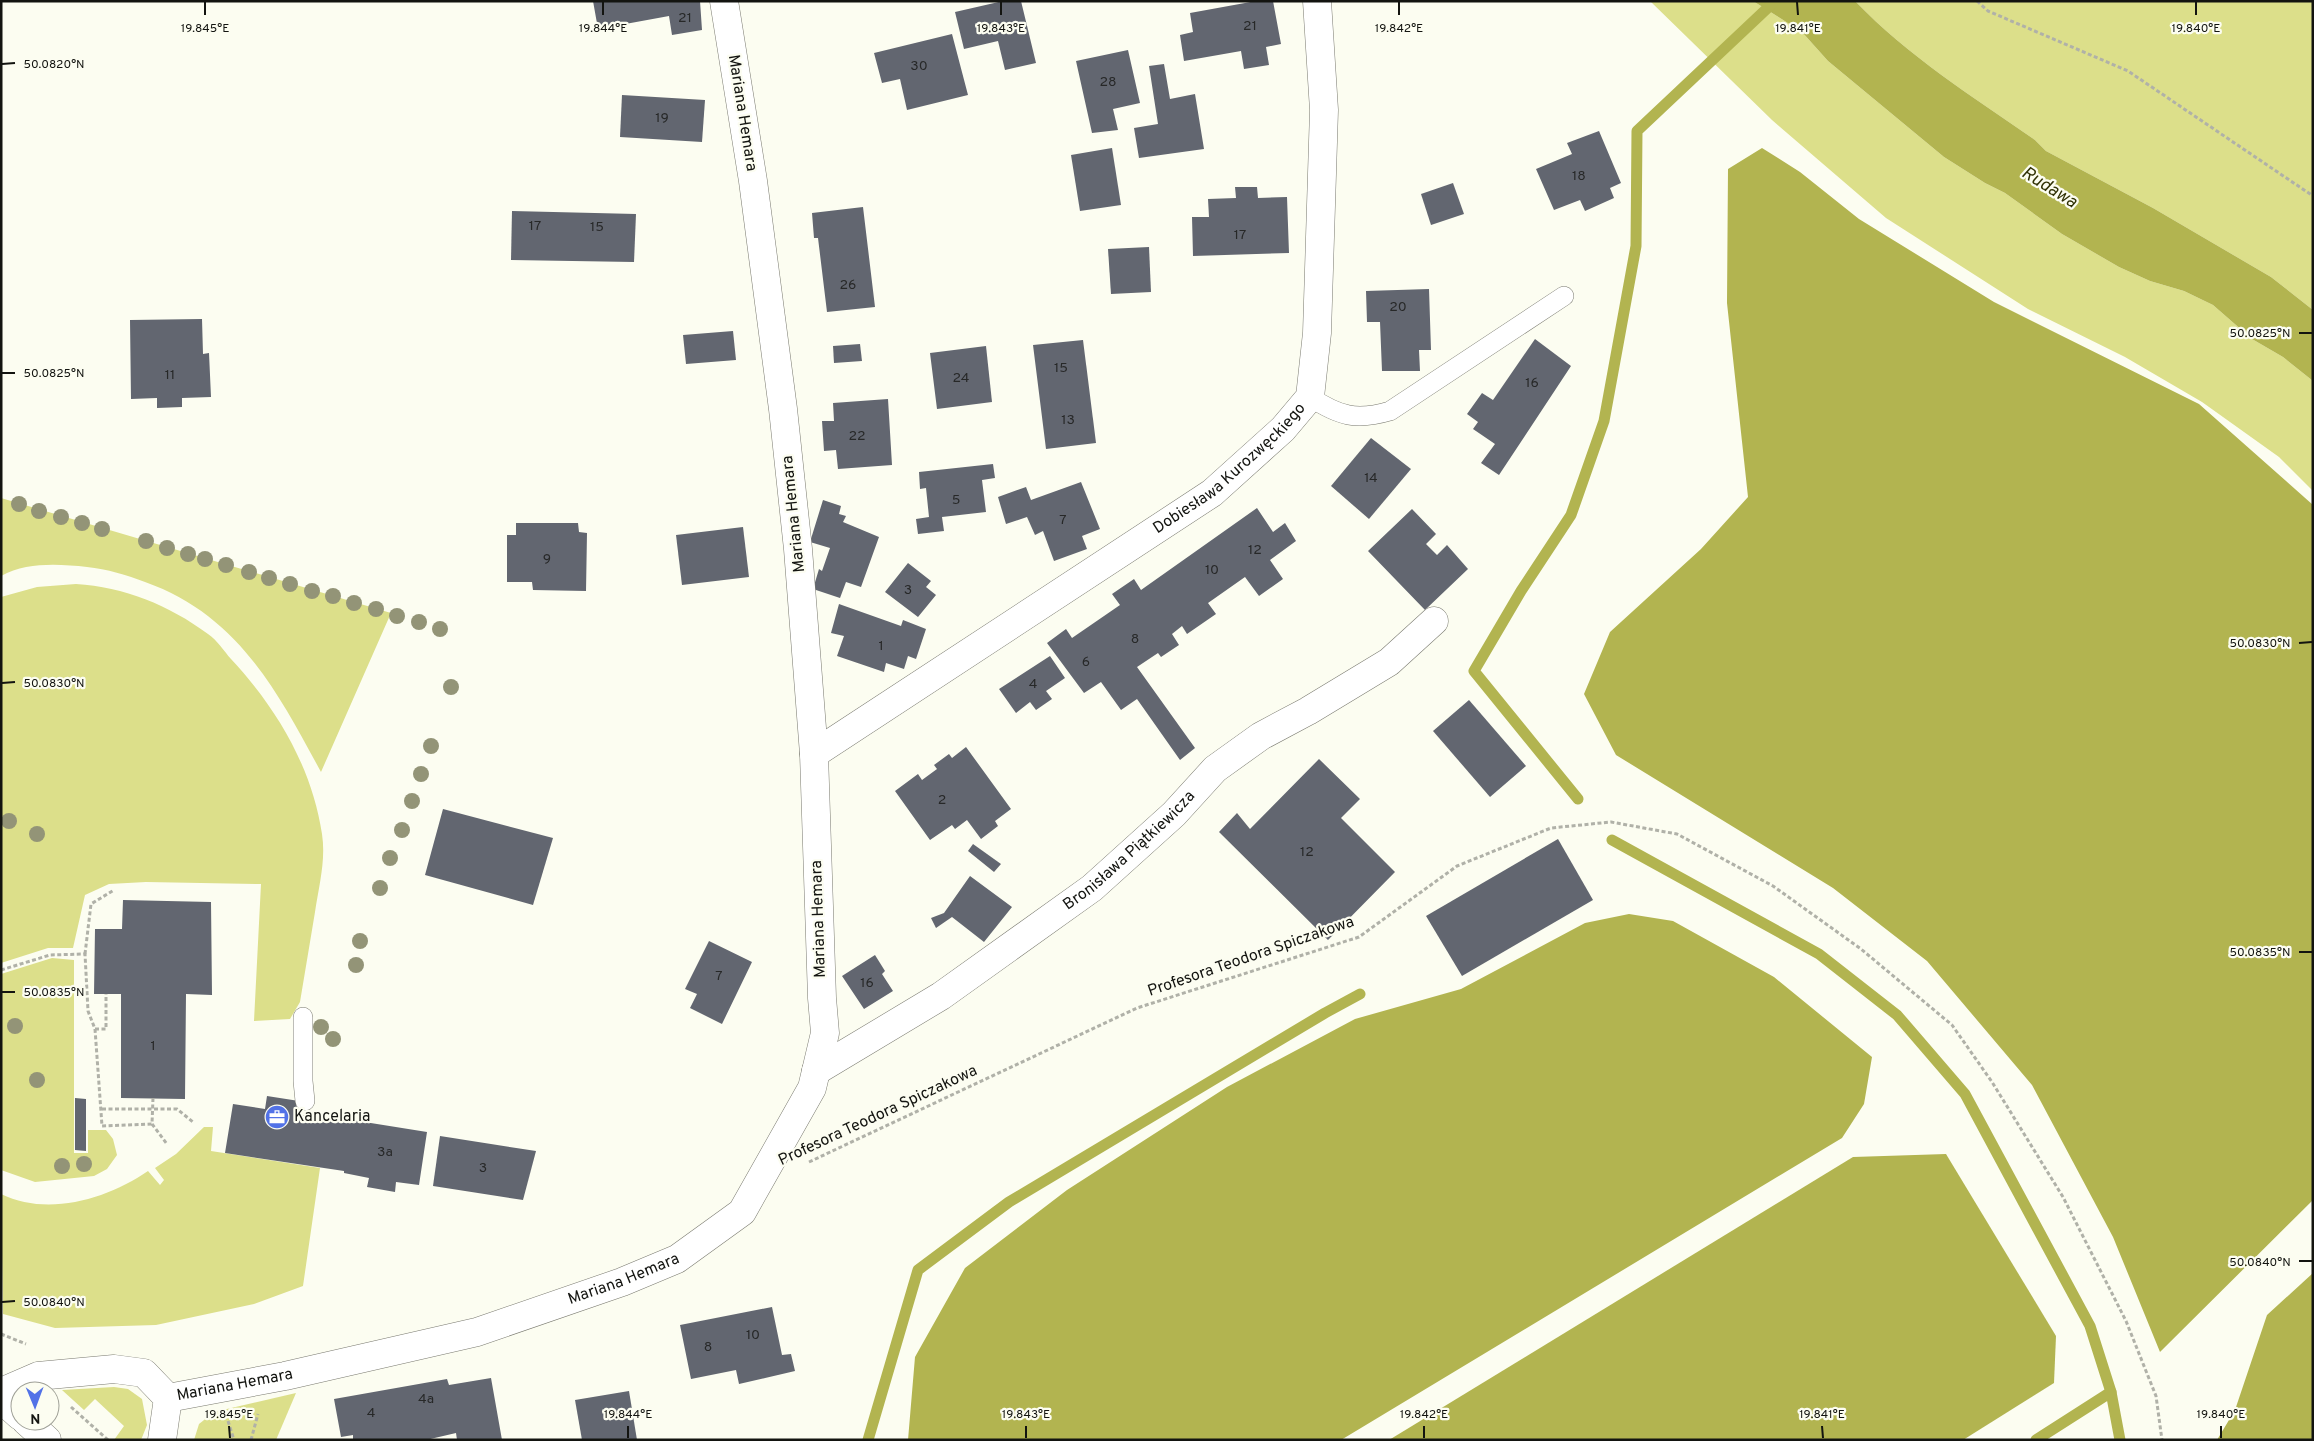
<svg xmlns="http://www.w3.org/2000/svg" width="2314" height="1441" font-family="Overpass,sans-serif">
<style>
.green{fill:#dcdf8a}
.water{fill:#b2b450}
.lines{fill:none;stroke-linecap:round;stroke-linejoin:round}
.stream{stroke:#b2b450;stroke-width:11}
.building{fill:#626670}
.lane-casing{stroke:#7a7a70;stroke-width:20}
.street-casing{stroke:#7a7a70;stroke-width:29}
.secondary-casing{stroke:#7a7a70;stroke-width:29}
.path{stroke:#b0b1a8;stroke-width:3;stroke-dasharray:4 2.5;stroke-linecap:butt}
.lane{stroke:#fff;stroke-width:19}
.street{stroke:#fff;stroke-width:28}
.secondary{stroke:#fff;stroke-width:28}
.tree{fill:#939477}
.ticks{fill:none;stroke:#131410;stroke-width:2}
.labels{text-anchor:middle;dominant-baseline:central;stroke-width:4.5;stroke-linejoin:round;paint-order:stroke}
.number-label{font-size:14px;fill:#272828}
.street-label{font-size:16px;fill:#131410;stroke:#fcfdf1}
.poi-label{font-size:16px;fill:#131410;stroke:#fcfdf1;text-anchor:start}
.water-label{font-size:18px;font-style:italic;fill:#313206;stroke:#fcfdf1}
.ticks-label{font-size:12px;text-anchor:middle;fill:#131410;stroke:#fcfdf1;stroke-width:4.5;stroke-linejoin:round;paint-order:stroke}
</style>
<rect width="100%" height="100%" fill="#fcfdf1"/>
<!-- green -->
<g class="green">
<path d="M1650,1H1753L1802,32L1828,61L1944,157L1985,183L2005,193L2062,234L2119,267L2150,281L2184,291L2213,305L2252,339L2283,357L2313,381V491L2279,457L2202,402L2125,357L2028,309L1886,218L1772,120Z"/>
<path d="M1855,1H2313V310L2271,277L2153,208L2046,151L2035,140C1973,97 1908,56 1855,1Z"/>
<path d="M1,498L391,613L321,772C277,691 238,615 145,582C127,575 107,569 87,567C58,564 27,562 1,576Z"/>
<path d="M76,584C124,587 169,605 208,634C217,640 224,651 231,659C276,707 312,767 322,834C326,860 319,886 315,912C310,942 305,972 300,1002L290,1019L254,1021L261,884L146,882L109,884L85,895L73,948H48L1,963V597L37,587Z"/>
<path d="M52,958L74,960V1153H88V1130H106L113,1139L117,1155L107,1169L94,1176L35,1182L1,1170V974Z"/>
<path d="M204,1127H213L211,1151L320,1168L303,1286L254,1304L156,1325L55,1328L3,1314L1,1194C48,1217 107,1199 148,1171L160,1185L164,1180L155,1168L176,1154Z"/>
<path d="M114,1387L128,1389L142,1399L147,1425L141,1440H114L124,1426L95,1399L84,1410L62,1390Z"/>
<path d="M296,1393L276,1440H194L199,1424L214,1412Z"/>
</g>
<!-- water -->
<g class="water">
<path d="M1753,1H1855C1908,56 1973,97 2035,140L2046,151L2153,208L2271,277L2313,310V381L2283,357L2252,339L2213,305L2184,291L2150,281L2119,267L2062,234L2005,193L1985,183L1944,157L1828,61L1802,32Z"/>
<path d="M1762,148L1800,172L1859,219L1994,302L2199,404L2313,505V1200L2160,1352L2113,1237L2032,1085L1927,961L1833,888L1616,755L1584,694L1610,632L1701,549L1748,497L1727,303L1728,169Z"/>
<path d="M1629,914L1673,921L1774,977L1872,1057L1864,1104L1842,1138L1341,1440H908L915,1357L965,1268L1067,1190L1227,1087L1355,1019L1461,989L1585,923Z"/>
<path d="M1946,1154L2056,1336L2054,1383L1963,1440H1389L1853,1157Z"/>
<path d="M2313,1273V1440H2217L2235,1410L2267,1315Z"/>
</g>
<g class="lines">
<!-- stream -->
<g class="stream">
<path d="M1578,799L1474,671L1521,591L1571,515L1604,421L1636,246L1637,131L1775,1"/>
<path d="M1612,840L1819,954L1897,1015L1965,1094L2090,1326L2111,1392L2120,1440"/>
<path d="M868,1440L918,1270L1009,1202L1325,1013L1360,994"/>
<path d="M2036,1440L2111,1392"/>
</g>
</g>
<!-- building -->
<g class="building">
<path d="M593,1H700L702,30L672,35L669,16L598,29Z"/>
<path d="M1003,1H1021L1036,63L1005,70L998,41L964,49L955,12Z"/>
<path d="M1256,1H1273L1281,44L1266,47L1269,65L1244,69L1241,51L1184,61L1180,35L1193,32L1190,13Z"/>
<path d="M952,34L968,95L907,110L900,79L882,83L874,53Z"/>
<path d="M1128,50L1140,103L1113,109L1118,130L1092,133L1076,61Z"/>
<path d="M1164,64L1170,99L1195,94L1204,149L1139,158L1134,128L1158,124L1149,66Z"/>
<path d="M622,95L705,100L702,142L620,137Z"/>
<path d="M1599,131L1621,183L1610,188L1614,198L1585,211L1580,200L1554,210L1536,169L1572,154L1567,143Z"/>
<path d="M1112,148L1121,205L1080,211L1071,155Z"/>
<path d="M1453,183L1464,214L1431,225L1421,194Z"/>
<path d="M1235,187H1257L1258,198L1287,197L1289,253L1193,256L1192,217H1209L1208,199L1236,198Z"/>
<path d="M863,207L875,307L827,312L818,238H814L812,213Z"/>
<path d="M512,211L636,214L634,262L511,260Z"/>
<path d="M1149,247L1151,292L1111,294L1108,249Z"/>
<path d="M1429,289L1431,350H1419L1420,371H1382L1380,322H1367L1366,291Z"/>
<path d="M202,319L203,354L209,353L211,397L182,398V407L157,408V398L131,399L130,320Z"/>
<path d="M733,331L736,360L686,364L683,335Z"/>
<path d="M1535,339L1571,366L1499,475L1481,463L1495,444L1473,429L1478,422L1467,414L1482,393L1493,400Z"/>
<path d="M1083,340L1096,443L1046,449L1033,345Z"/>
<path d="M860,344L862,361L834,363L833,346Z"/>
<path d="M986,346L992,402L937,409L930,353Z"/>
<path d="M888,399L892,465L838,469L836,450L824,451L822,421H834L833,403Z"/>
<path d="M1371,438L1411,469L1369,519L1331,486Z"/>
<path d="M993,464L995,478L982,480L986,512L942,517L944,531L918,534L916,519L929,517L926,488L920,489L919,472Z"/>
<path d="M1081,482L1100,529L1082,536L1087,549L1054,561L1043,531L1035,535L1027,517L1006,524L998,497L1026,487L1031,500Z"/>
<path d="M823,500L841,506L839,514L846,516L843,522L879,537L861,587L846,582L840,598L813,589L819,569L822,571L830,548L810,542Z"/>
<path d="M1257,508L1273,532L1285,523L1296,541L1270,560L1283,579L1259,596L1245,577L1208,603L1216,614L1187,634L1182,626L1172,634L1179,645L1161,657L1158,653L1137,667L1195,748L1180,760L1137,699L1121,710L1101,682L1084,693L1047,643L1066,629L1072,638L1120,605L1112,594L1134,579L1141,590Z"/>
<path d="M1412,509L1436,534L1426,544L1437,555L1447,545L1468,569L1425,610L1368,551Z"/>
<path d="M516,523H578L579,532L587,533L586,591L533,590L532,582H507V535H516Z"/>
<path d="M743,527L749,577L682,585L676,535Z"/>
<path d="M908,563L931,581L926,587L936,595L918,617L885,592Z"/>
<path d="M839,604L901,626L903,620L926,629L916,659L908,656L904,669L886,663L884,672L837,656L844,636L831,633Z"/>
<path d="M1050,656L1065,678L1046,691L1052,699L1036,710L1030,702L1016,713L999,689Z"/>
<path d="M1469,700L1526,766L1490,797L1433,731Z"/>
<path d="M966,747L1011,809L995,821L998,826L981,839L967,820L955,829L952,825L930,840L895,791L918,774L922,780L937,769L934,765L949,754L952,758Z"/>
<path d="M1319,759L1360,799L1341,818L1395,872L1328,940L1219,832L1237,813L1250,829Z"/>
<path d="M443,809L553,838L533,905L425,875Z"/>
<path d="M1558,839L1593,900L1462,976L1426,916Z"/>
<path d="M973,844L1001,864L994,872L968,851Z"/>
<path d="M970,876L1012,907L984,942L952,917L936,928L931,918L944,913Z"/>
<path d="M123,900L211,902L212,995L186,994L185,1099L121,1098V994H94L95,929H122Z"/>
<path d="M709,941L752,962L722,1024L690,1008L697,994L685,989Z"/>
<path d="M875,955L885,971L882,974L893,991L864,1009L842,976Z"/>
<path d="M267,1096L299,1101L297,1114L351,1123L352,1120L427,1132L419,1185L396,1182L395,1192L367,1187L369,1178L344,1173V1171L225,1153L233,1104L265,1109Z"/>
<path d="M75,1098L86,1099V1151L75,1150Z"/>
<path d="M440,1136L536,1151L523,1200L433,1186Z"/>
<path d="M772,1307L782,1355L791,1354L795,1371L739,1384L736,1370L691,1379L680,1325Z"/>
<path d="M491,1378L502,1440H457L456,1433L426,1440H353V1435L341,1437L334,1399L447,1379L449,1385Z"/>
<path d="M629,1391L637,1440H582L575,1400Z"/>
</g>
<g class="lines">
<!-- lane casing -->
<g class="lane-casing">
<g id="lane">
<path d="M1310,397C1339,416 1356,421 1390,411L1564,296"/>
<path d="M303,1017V1081L305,1101"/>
</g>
</g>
<!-- street casing -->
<g class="street-casing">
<g id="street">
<path id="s1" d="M814,754L1212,493L1283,429L1310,397L1317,333L1324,110L1317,1"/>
<path id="s2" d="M816,1071L941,996L1092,888L1174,814L1215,769L1261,736L1308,711L1389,662L1434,621"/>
<path d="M1,1392L38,1376L114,1369L144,1373L168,1398L162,1440"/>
<path id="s3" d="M168,1398L285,1376L477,1332L622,1282L677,1259L742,1212L812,1088L825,1033L822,998L814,754L798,549L783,409L753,181L724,1"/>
</g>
</g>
<!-- secondary casing -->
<g class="secondary-casing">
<g id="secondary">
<path d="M1,1399L20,1416"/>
<path d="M26,1421L47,1440"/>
</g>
</g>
<!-- path -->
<g class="path">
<path d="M1977,1L1988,11L2128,71L2313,196"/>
<path d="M85,954L91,904L114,890"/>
<path d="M1,970L50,955L85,954L88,1011L95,1029L102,1126L152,1124"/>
<path d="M95,1029H106V994"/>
<path d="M153,1098L152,1124L167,1144"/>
<path d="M102,1109H177L193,1122"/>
<path d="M809,1162L1137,1008L1359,937L1457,866L1551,828L1611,822L1677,834L1773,886L1861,949L1952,1025L1992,1082L2063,1197L2126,1321L2156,1396L2162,1440"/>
<path d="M1,1334L26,1344"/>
<path d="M71,1407L108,1440"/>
<path d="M228,1421L234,1440"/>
<path d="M251,1440L258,1414"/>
</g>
<!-- lane -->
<use href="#lane" class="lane"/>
<!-- street -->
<use href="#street" class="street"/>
<!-- secondary -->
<use href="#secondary" class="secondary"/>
</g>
<!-- trees -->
<g class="tree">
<circle cx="19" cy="504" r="8"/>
<circle cx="39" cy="511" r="8"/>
<circle cx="61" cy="517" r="8"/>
<circle cx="82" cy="523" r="8"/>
<circle cx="102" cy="529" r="8"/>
<circle cx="146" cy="541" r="8"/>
<circle cx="167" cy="548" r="8"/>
<circle cx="188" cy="554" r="8"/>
<circle cx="205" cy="559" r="8"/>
<circle cx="226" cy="565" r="8"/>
<circle cx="249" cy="572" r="8"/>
<circle cx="269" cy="578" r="8"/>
<circle cx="290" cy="584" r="8"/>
<circle cx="312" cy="591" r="8"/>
<circle cx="333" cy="596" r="8"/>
<circle cx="354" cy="603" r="8"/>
<circle cx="376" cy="609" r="8"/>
<circle cx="397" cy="616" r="8"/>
<circle cx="419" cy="622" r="8"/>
<circle cx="440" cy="629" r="8"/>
<circle cx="451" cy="687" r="8"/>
<circle cx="431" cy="746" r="8"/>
<circle cx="421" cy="774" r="8"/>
<circle cx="412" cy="801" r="8"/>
<circle cx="9" cy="821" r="8"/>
<circle cx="402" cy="830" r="8"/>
<circle cx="37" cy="834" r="8"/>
<circle cx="390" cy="858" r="8"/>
<circle cx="380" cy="888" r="8"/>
<circle cx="360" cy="941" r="8"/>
<circle cx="356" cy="965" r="8"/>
<circle cx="15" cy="1026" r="8"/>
<circle cx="321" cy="1027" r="8"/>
<circle cx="333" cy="1039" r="8"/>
<circle cx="37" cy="1080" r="8"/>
<circle cx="84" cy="1164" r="8"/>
<circle cx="62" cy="1166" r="8"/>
</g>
<!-- ticks -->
<path class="ticks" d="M205,2V15M603,2V15M1001,2V15M1399,2V15M1797,2L1798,15M2196,2V15M2,64L15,63M2299,333H2312M2,373H15M2299,643L2312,642M2,683L15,682M2299,952H2312M2,992H15M2299,1261H2312M2,1302L15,1301M229,1426L230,1438M628,1426V1438M1026,1426V1438M1424,1426V1438M1822,1426L1823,1438M2221,1426V1438"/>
<!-- icons -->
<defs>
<g id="office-disc" transform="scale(1.25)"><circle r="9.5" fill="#5272e7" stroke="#fcfdf1"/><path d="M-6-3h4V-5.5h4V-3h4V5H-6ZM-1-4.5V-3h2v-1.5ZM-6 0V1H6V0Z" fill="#fff"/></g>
</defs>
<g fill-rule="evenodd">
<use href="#office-disc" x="277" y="1117"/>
</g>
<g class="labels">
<!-- number labels -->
<g class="number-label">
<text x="685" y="18">21</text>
<text x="1250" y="26">21</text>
<text x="919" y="66">30</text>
<text x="1108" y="82">28</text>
<text x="662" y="118">19</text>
<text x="1579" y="176">18</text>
<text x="535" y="226">17</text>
<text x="597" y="227">15</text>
<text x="1240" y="235">17</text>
<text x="848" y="285">26</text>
<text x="1398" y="307">20</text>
<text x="1061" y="368">15</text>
<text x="170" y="375">11</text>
<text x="961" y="378">24</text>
<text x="1532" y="383">16</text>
<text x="1068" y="420">13</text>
<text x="857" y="436">22</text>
<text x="1371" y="478">14</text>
<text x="956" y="500">5</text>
<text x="1063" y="520">7</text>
<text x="1255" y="550">12</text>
<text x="547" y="559">9</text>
<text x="1212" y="570">10</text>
<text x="908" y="590">3</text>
<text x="1135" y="639">8</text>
<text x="881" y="646">1</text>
<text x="1086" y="662">6</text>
<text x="1033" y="684">4</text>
<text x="942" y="800">2</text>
<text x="1307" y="852">12</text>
<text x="719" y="976">7</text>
<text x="867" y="983">16</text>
<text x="153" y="1046">1</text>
<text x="385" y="1152">3a</text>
<text x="483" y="1168">3</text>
<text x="753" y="1335">10</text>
<text x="708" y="1347">8</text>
<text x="426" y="1399">4a</text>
<text x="371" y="1413">4</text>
</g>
<!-- street labels -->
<g class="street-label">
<text transform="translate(742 113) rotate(81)">Mariana Hemara</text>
<text stroke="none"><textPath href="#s1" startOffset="505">Dobiesława Kurozwęckiego</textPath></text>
<text transform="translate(794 514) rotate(-96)">Mariana Hemara</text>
<text stroke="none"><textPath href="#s2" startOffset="384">Bronisława Piątkiewicza</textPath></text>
<text transform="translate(819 919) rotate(-92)">Mariana Hemara</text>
<text transform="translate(1251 957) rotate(-19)">Profesora Teodora Spiczakowa</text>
<text transform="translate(878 1116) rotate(-25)">Profesora Teodora Spiczakowa</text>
<text stroke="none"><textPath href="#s3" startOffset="472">Mariana Hemara</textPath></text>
<text stroke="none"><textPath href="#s3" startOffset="68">Mariana Hemara</textPath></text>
</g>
<!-- poi labels -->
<g class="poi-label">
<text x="294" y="1117">Kancelaria</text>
</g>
<!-- water labels -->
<g class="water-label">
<text transform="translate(2049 188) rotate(32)">Rudawa</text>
</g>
</g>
<g class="ticks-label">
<text x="205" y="32">19.845°E</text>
<text x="603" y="32">19.844°E</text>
<text x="1001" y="32">19.843°E</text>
<text x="1399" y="32">19.842°E</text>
<text x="1798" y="32">19.841°E</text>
<text x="2196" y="32">19.840°E</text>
<text x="54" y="68">50.0820°N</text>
<text x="2260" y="337">50.0825°N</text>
<text x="54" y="377">50.0825°N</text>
<text x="2260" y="647">50.0830°N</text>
<text x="54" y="687">50.0830°N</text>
<text x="2260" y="956">50.0835°N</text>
<text x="54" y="996">50.0835°N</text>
<text x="2260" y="1266">50.0840°N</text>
<text x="54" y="1306">50.0840°N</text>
<text x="229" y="1418">19.845°E</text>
<text x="628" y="1418">19.844°E</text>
<text x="1026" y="1418">19.843°E</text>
<text x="1424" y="1418">19.842°E</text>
<text x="1822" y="1418">19.841°E</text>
<text x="2221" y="1418">19.840°E</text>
</g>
<!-- border -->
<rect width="2314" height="1441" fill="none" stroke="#131410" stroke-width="5"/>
<!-- north arrow -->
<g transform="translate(35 1406) rotate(179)"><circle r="24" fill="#fcfdf1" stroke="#9fa097"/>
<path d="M0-4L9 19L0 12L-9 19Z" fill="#5272e7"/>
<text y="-8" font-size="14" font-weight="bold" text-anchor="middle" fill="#131410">N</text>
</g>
</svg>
